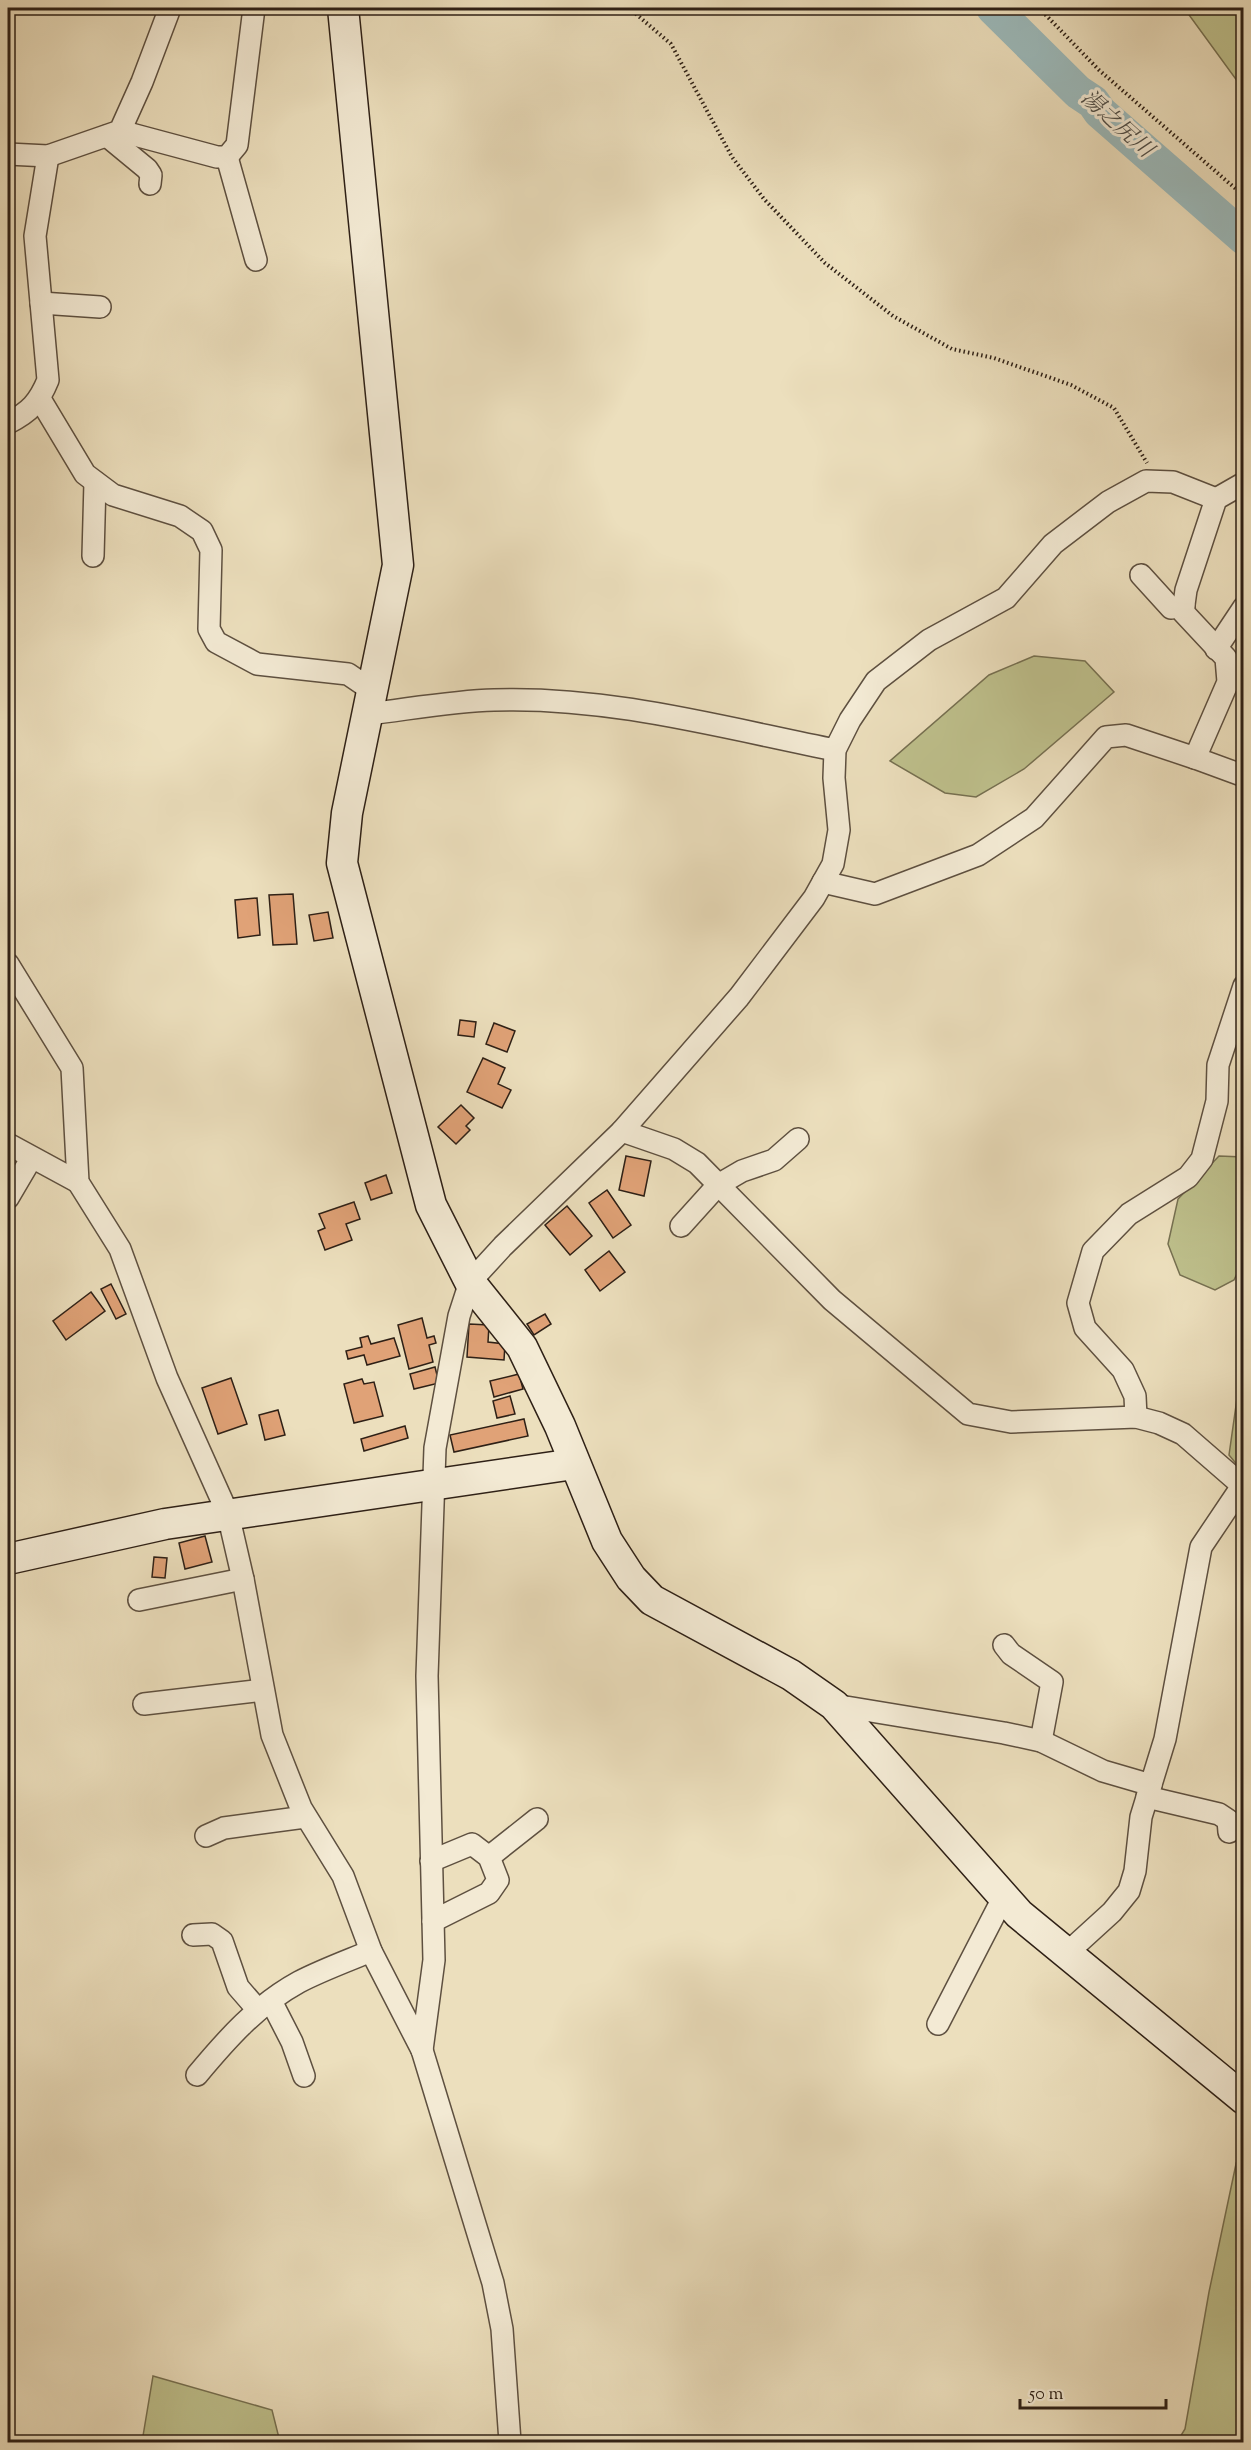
<svg xmlns="http://www.w3.org/2000/svg" width="1251" height="2450" font-family="'Sorts Mill Goudy','Noto Serif JP',serif">
<style>
.green{fill:#bec08c;stroke:#767051;stroke-width:1.5}
.lines{fill:none;stroke-linecap:round;stroke-linejoin:round}
.river{stroke:#9cbabb;stroke-width:34}
.building{fill:#e0a277;stroke:#2e2016;stroke-width:1.5}
.street-casing{stroke:#5e5040;stroke-width:24}
.secondary-casing{stroke:#2e2016;stroke-width:33}
.path{stroke:#2e2016;stroke-width:4;stroke-dasharray:1.5 3;stroke-linecap:butt}
.street{stroke:#f3ead4;stroke-width:21}
.secondary{stroke:#f3ead4;stroke-width:30}
.labels{text-anchor:middle;dominant-baseline:central;stroke-width:6;stroke-linejoin:round;paint-order:stroke}
.water-label{font-size:22px;font-style:italic;fill:#4f4e48;stroke:#f3ead4}
</style>
<rect width="100%" height="100%" fill="#ecdfbd"/>
<filter id="stains"><feTurbulence type="fractalNoise" baseFrequency=".00333" numOctaves="4"/><feColorMatrix values="0 0 0 0 .2 0 0 0 0 .09 0 0 0 0 .02 0 0 0 .5 -.17"/></filter>
<radialGradient id="worn" r=".72"><stop offset=".6" stop-color="#630" stop-opacity="0"/><stop offset="1" stop-color="#630" stop-opacity=".3"/></radialGradient>
<!-- green -->
<g class="green">
<path d="M1184,8H1243V89Z"/>
<path d="M1034,656L1085,661L1114,692L1024,769L976,797L945,793L890,761L989,675Z"/>
<path d="M1219,1156L1243,1157V1261L1234,1280L1215,1290L1180,1275L1168,1244L1178,1199Z"/>
<path d="M1243,1356L1244,1472H1243L1229,1455Z"/>
<path d="M1236,2164L1244,2179L1243,2442H1177L1185,2429L1209,2292Z"/>
<path d="M153,2376L272,2410L280,2442H142Z"/>
</g>
<g class="lines">
<!-- river -->
<path class="river" d="M993,8L1078,92L1093,102L1100,112L1244,238"/>
</g>
<!-- building -->
<g class="building">
<path d="M293,894L297,944L273,945L269,895Z"/>
<path d="M257,898L260,935L238,938L235,900Z"/>
<path d="M328,912L333,938L314,941L309,915Z"/>
<path d="M460,1020L476,1022L474,1037L458,1035Z"/>
<path d="M494,1023L515,1031L507,1052L486,1044Z"/>
<path d="M483,1058L505,1068L498,1084L511,1090L502,1108L467,1092Z"/>
<path d="M461,1105L474,1118L466,1126L470,1130L456,1144L438,1127Z"/>
<path d="M626,1156L651,1161L644,1196L619,1190Z"/>
<path d="M386,1175L392,1193L371,1200L365,1183Z"/>
<path d="M607,1190L631,1225L613,1238L589,1203Z"/>
<path d="M354,1202L360,1219L346,1224L352,1240L325,1250L318,1231L325,1228L319,1214Z"/>
<path d="M567,1206L592,1236L570,1255L545,1225Z"/>
<path d="M609,1251L625,1272L600,1291L585,1270Z"/>
<path d="M111,1284L126,1314L116,1319L101,1289Z"/>
<path d="M91,1292L105,1311L66,1340L53,1321Z"/>
<path d="M545,1314L551,1324L534,1335L527,1324Z"/>
<path d="M422,1318L427,1338L434,1336L436,1343L429,1345L433,1362L409,1369L398,1325Z"/>
<path d="M469,1324L489,1325L488,1342L505,1344L504,1360L467,1357Z"/>
<path d="M368,1336L371,1344L394,1338L400,1356L367,1365L364,1355L348,1359L346,1351L362,1347L360,1338Z"/>
<path d="M435,1367L439,1383L414,1389L410,1374Z"/>
<path d="M519,1374L523,1389L494,1397L490,1381Z"/>
<path d="M231,1378L247,1424L218,1434L202,1388Z"/>
<path d="M362,1379L364,1384L374,1382L383,1416L354,1423L344,1384Z"/>
<path d="M510,1396L515,1414L497,1418L493,1401Z"/>
<path d="M278,1410L285,1435L265,1440L259,1415Z"/>
<path d="M524,1419L528,1436L454,1452L450,1435Z"/>
<path d="M405,1426L408,1438L364,1451L361,1439Z"/>
<path d="M205,1536L212,1562L185,1569L179,1543Z"/>
<path d="M154,1557L167,1558L165,1578L152,1577Z"/>
</g>
<g class="lines">
<!-- street casing -->
<g class="street-casing">
<g id="street">
<path d="M120,131L217,157H227L237,145L254,8"/>
<path d="M107,136L147,169L151,175L150,184"/>
<path d="M8,154L48,156L120,131L142,82L170,8"/>
<path d="M227,157L256,260"/>
<path d="M41,303L100,307"/>
<path d="M40,399L85,474L113,495L180,516L202,531L211,550L209,629L216,642L257,664L348,674L373,691"/>
<path d="M8,423C30,412 39,402 48,380L35,236L48,156"/>
<path d="M1244,483L1216,499L1186,590L1183,612L1226,658L1228,682L1195,758L1244,776"/>
<path d="M93,556L95,482"/>
<path d="M1141,575L1171,608L1184,606"/>
<path d="M1216,649L1244,607"/>
<path d="M368,714C410,709 453,701 494,700C609,696 724,728 835,750"/>
<path d="M823,882L875,894L978,855L1034,818L1106,737L1126,735L1195,758"/>
<path d="M8,964L72,1068L78,1182L120,1249L167,1378L228,1514L243,1579L272,1735L301,1808L343,1876L371,1951L422,2050L493,2283L502,2329L510,2442"/>
<path d="M622,1131L674,1149L697,1163L832,1300L968,1414L1011,1422L1136,1417L1159,1423L1183,1434L1244,1487"/>
<path d="M8,1144L78,1182"/>
<path d="M8,1198L28,1164"/>
<path d="M681,1226L718,1185L742,1171L774,1160L798,1139"/>
<path d="M1136,1417L1135,1396L1123,1370L1085,1328L1078,1303L1093,1251L1129,1214L1188,1177L1202,1159L1217,1101L1218,1065L1244,986"/>
<path d="M139,1600L243,1579"/>
<path d="M1004,1645L1011,1654L1052,1682L1041,1741"/>
<path d="M144,1704L263,1690"/>
<path d="M834,1705L1004,1733L1041,1741L1103,1771L1151,1785"/>
<path d="M1147,1797L1219,1814L1228,1820L1229,1832"/>
<path d="M206,1836L224,1828L305,1817"/>
<path d="M489,1857L537,1819"/>
<path d="M431,1861L472,1844L489,1857L498,1880L489,1893L433,1921"/>
<path d="M193,1935L212,1934L222,1941L238,1987L258,2010"/>
<path d="M1067,1953L1112,1912L1129,1891L1135,1871L1141,1817L1165,1739L1201,1547L1242,1486"/>
<path d="M271,2001L292,2042L304,2076"/>
<path d="M938,2024L1004,1896"/>
<path d="M422,2050L434,1960L427,1676L435,1448L459,1316L470,1282L503,1246L622,1131L739,997L814,898L833,864L839,830L834,778L835,750L850,720L876,681L929,640L1006,598L1053,544L1108,502L1146,481L1173,482L1216,499"/>
<path d="M197,2075C227,2039 257,2005 299,1982C322,1970 347,1961 371,1951"/>
</g>
</g>
<!-- secondary casing -->
<g class="secondary-casing">
<g id="secondary">
<path d="M343,8L398,565L347,813L342,863L431,1205L470,1282L522,1347L560,1426L607,1541L631,1578L652,1600L791,1675L834,1705L1019,1914L1244,2099"/>
<path d="M8,1559L165,1524L574,1464"/>
</g>
</g>
<!-- path -->
<g class="path">
<path d="M526,8H536"/>
<path d="M629,8L671,44L732,157L764,199L825,263L893,316L952,349L994,358L1071,385L1114,408L1147,463"/>
<path d="M1039,8L1099,70L1244,196"/>
</g>
<!-- street -->
<use href="#street" class="street"/>
<!-- secondary -->
<use href="#secondary" class="secondary"/>
</g>
<g class="labels">
<!-- water labels -->
<g class="water-label">
<text transform="translate(1116 125) rotate(42)">湯之尻川</text>
</g>
</g>
<!-- margin -->
<rect width="1251" height="2450" fill="none" stroke="#ecdfbd" stroke-width="30"/>
<rect x="9" y="9" width="1233" height="2432" fill="none" stroke="#2e2016" stroke-width="3"/>
<rect x="15" y="15" width="1221" height="2420" fill="none" stroke="#2e2016" stroke-width="1.5"/>
<!-- scale -->
<path d="M1020 2399v9h146v-9" fill="none" stroke="#2e2016" stroke-width="3"/>
<text x="1029" y="2399" font-size="18" fill="#2e2016" stroke="#f3ead4" stroke-width="4.5" paint-order="stroke">50 m</text>
<rect width="100%" height="100%" filter="url(#stains)"/>
<rect width="100%" height="100%" fill="url(#worn)"/>
</svg>
